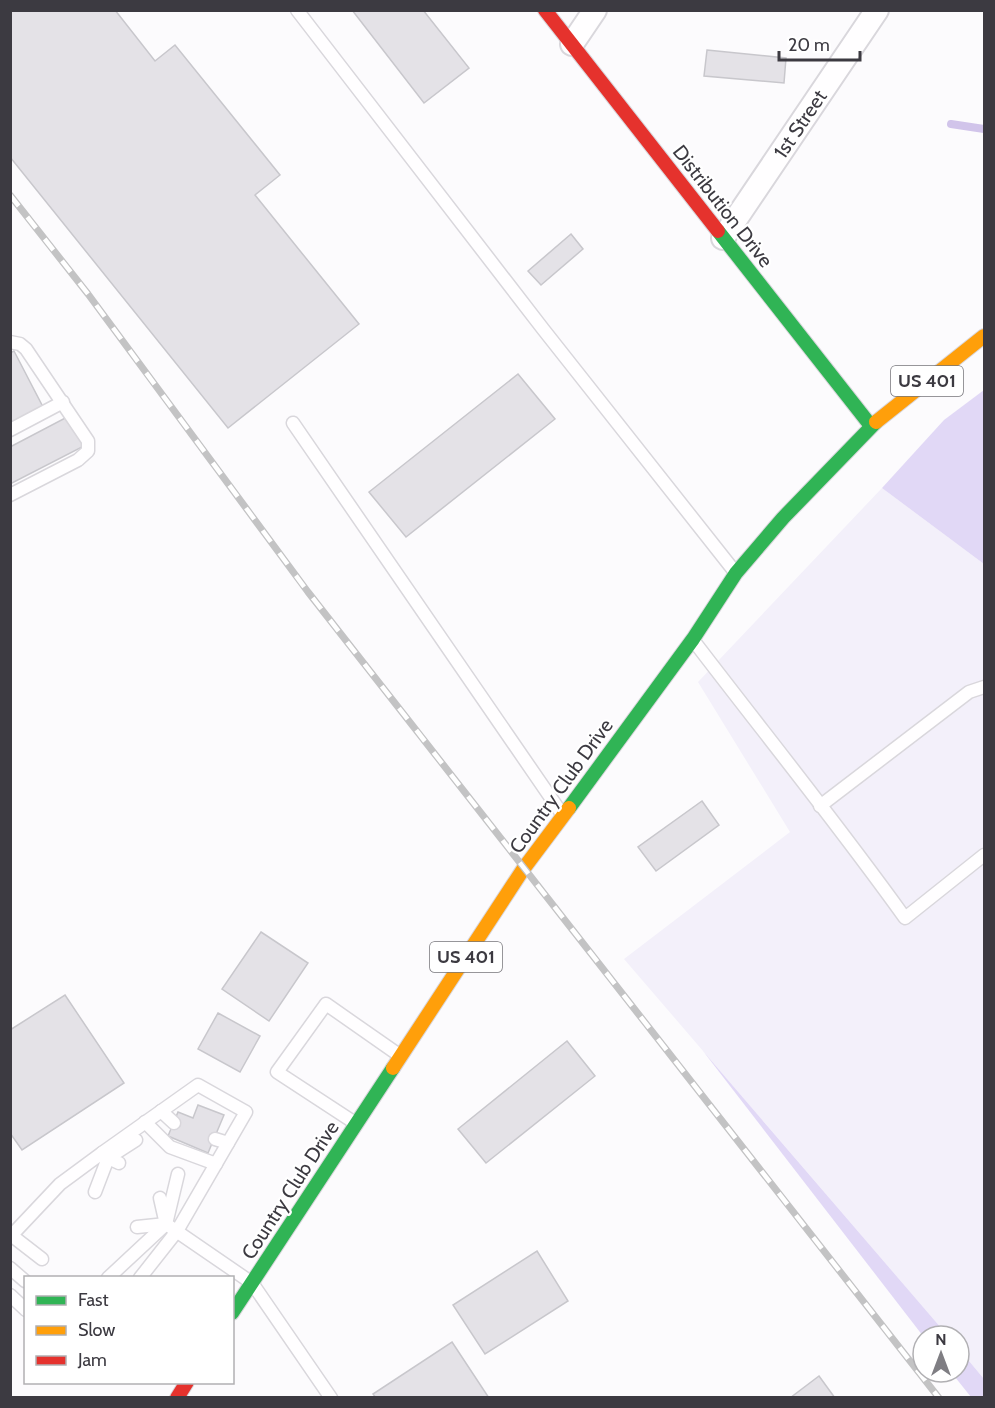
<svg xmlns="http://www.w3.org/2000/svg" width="995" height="1408" font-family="Cabin,sans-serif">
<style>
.built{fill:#f3f0fa}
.forest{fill:#e1d8f6}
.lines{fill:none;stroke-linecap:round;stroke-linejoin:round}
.stream{stroke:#d1c4ea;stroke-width:8}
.building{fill:#e4e2e7;stroke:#c8c7cc;stroke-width:1.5}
.lane-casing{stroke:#d9d7dc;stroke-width:15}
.street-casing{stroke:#d9d7dc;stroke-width:26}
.fast-casing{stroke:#d9d7dc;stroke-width:16}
.slow-casing{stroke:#d9d7dc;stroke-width:16}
.jam-casing{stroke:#d9d7dc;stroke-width:16}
.lane{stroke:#fffeff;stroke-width:12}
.street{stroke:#fffeff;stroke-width:22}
.fast{stroke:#30b455;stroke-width:14}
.slow{stroke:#ff9f0a;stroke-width:14}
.jam{stroke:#e5322d;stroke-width:14}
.rail-casing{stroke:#c3c3c4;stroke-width:7}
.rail{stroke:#fff;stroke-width:4.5;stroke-dasharray:14;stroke-linecap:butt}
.labels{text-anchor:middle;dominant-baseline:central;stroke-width:4.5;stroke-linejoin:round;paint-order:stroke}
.shield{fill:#fff;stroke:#76757a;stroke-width:1.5}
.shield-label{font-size:18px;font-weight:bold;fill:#3c3a41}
.street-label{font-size:20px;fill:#3c3a41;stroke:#fff}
</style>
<rect width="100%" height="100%" fill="#fcfbfd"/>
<!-- built -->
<path class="built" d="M882,488L984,564V1379L959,1349V1336H948L624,959L790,832L698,682Z"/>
<!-- forest -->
<g class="forest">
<path d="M984,390V564L882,488L944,420Z"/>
<path d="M703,1051L948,1336H923Z"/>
<path d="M959,1349L984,1379V1397H971L951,1372H959Z"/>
</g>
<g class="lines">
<!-- stream -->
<path class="stream" d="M951,124L984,129"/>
</g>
<!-- building -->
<g class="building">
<path d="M10,10H115L155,61L175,45L280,175L255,195L359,324L228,428L10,157Z"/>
<path d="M352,10H423L469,68L424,103Z"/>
<path d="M707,50L786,58L784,83L704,76Z"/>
<path d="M571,234L583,249L541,285L528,271Z"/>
<path d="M14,351L43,407L10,424V353Z"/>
<path d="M518,374L555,419L406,537L369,492Z"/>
<path d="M69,416L84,446L10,484V447Z"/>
<path d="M702,801L719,825L656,871L638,847Z"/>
<path d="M261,932L308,963L269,1021L222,989Z"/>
<path d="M65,995L124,1083L22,1150L10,1133V1030Z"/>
<path d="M218,1013L260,1036L240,1072L198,1049Z"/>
<path d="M567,1041L595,1076L486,1163L458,1129Z"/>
<path d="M198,1105L224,1115L208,1153L168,1136L178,1112L193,1118Z"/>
<path d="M537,1251L568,1301L485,1354L453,1305Z"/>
<path d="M452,1342L489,1398H376L373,1394Z"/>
<path d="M819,1376L835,1398H790Z"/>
</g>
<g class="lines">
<!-- lane casing -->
<g class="lane-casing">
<g id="lane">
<path d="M297,10L543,329L735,572"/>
<path d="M10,342L20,344L26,349L88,441V451L78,460L10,495"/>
<path d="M293,423L562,814"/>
<path d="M10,430L63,402"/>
<path d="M693,640C764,733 837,823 905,918L984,855"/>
<path d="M820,806L969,692L984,687"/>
<path d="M161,1111L174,1123"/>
<path d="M145,1122L170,1147L216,1164"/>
<path d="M355,1123L277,1072L326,1004L399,1055"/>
<path d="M215,1139L228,1143"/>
<path d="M102,1153L198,1085L246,1112L177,1231L140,1278"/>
<path d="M119,1163L108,1158L136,1140"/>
<path d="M160,1198L165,1220"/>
<path d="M137,1227L166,1224L252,1283L331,1398"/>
<path d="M11,1235L42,1259"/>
<path d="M10,1237L60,1184L102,1153L108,1158L95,1192"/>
<path d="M10,1268L25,1281"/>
<path d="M108,1278L166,1224L178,1174"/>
<path d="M10,1295L26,1310"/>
</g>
</g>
<!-- street casing -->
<g class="street-casing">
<g id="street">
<path d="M572,44L595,10"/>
<path d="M723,238L877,10"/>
</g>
</g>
<!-- fast casing -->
<g class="fast-casing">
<g id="fast">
<path d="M718,231L871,426"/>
<path d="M569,808L693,639L736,573L783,518L876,422"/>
<path d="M232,1313L393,1068"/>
</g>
</g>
<!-- slow casing -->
<g class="slow-casing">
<g id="slow">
<path d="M876,422L984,336"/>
<path d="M393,1068L524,868L569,808"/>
</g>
</g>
<!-- jam casing -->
<g class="jam-casing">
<g id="jam">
<path d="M545,10L718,231"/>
<path d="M177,1398L187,1382"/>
</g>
</g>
<!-- lane -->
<use href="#lane" class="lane"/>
<!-- street -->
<use href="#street" class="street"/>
<!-- fast -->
<use href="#fast" class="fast"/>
<!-- slow -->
<use href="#slow" class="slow"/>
<!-- jam -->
<use href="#jam" class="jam"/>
<!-- rail casing -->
<g class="rail-casing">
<path id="rail" d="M10,195L88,294L308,592L939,1398"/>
</g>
<!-- rail -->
<use href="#rail" class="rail"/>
</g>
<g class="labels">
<!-- shield labels -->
<g class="shield">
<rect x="891" y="366" width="72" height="30" rx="4.5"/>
<rect x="430" y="942" width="72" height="30" rx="4.5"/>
</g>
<g class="shield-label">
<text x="927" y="381">US 401</text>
<text x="466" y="957">US 401</text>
</g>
<!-- street labels -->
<g class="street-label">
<text transform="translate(800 124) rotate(-56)">1st Street</text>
<text transform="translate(723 206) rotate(52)">Distribution Drive</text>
<text transform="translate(561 786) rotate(-54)">Country Club Drive</text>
<text transform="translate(290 1190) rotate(-57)">Country Club Drive</text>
</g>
</g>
<!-- border -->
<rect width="995" height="1408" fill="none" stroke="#3c3a41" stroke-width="24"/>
<!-- legend -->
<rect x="24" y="1276" width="210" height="108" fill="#ffffff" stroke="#b1b0b3" stroke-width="1.5"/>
<rect x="36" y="1296" width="30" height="9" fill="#30b455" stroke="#b1b0b3" stroke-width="1.5"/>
<text x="78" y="1306" font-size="18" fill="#3c3a41">Fast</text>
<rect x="36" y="1326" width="30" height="9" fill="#ff9f0a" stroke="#b1b0b3" stroke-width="1.5"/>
<text x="78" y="1336" font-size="18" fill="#3c3a41">Slow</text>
<rect x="36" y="1356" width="30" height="9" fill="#e5322d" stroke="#b1b0b3" stroke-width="1.5"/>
<text x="78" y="1366" font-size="18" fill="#3c3a41">Jam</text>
<!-- north arrow -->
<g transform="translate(941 1354)"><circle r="28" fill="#ffffff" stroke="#b1b0b3" stroke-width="1.5"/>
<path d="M0-4.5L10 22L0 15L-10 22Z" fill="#7f7e83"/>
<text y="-9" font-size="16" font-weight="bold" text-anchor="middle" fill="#3c3a41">N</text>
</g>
<!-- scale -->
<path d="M779 51v9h81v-9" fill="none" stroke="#3c3a41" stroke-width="3"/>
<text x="788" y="51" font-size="18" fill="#3c3a41" stroke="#ffffff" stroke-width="4.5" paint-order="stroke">20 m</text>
</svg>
